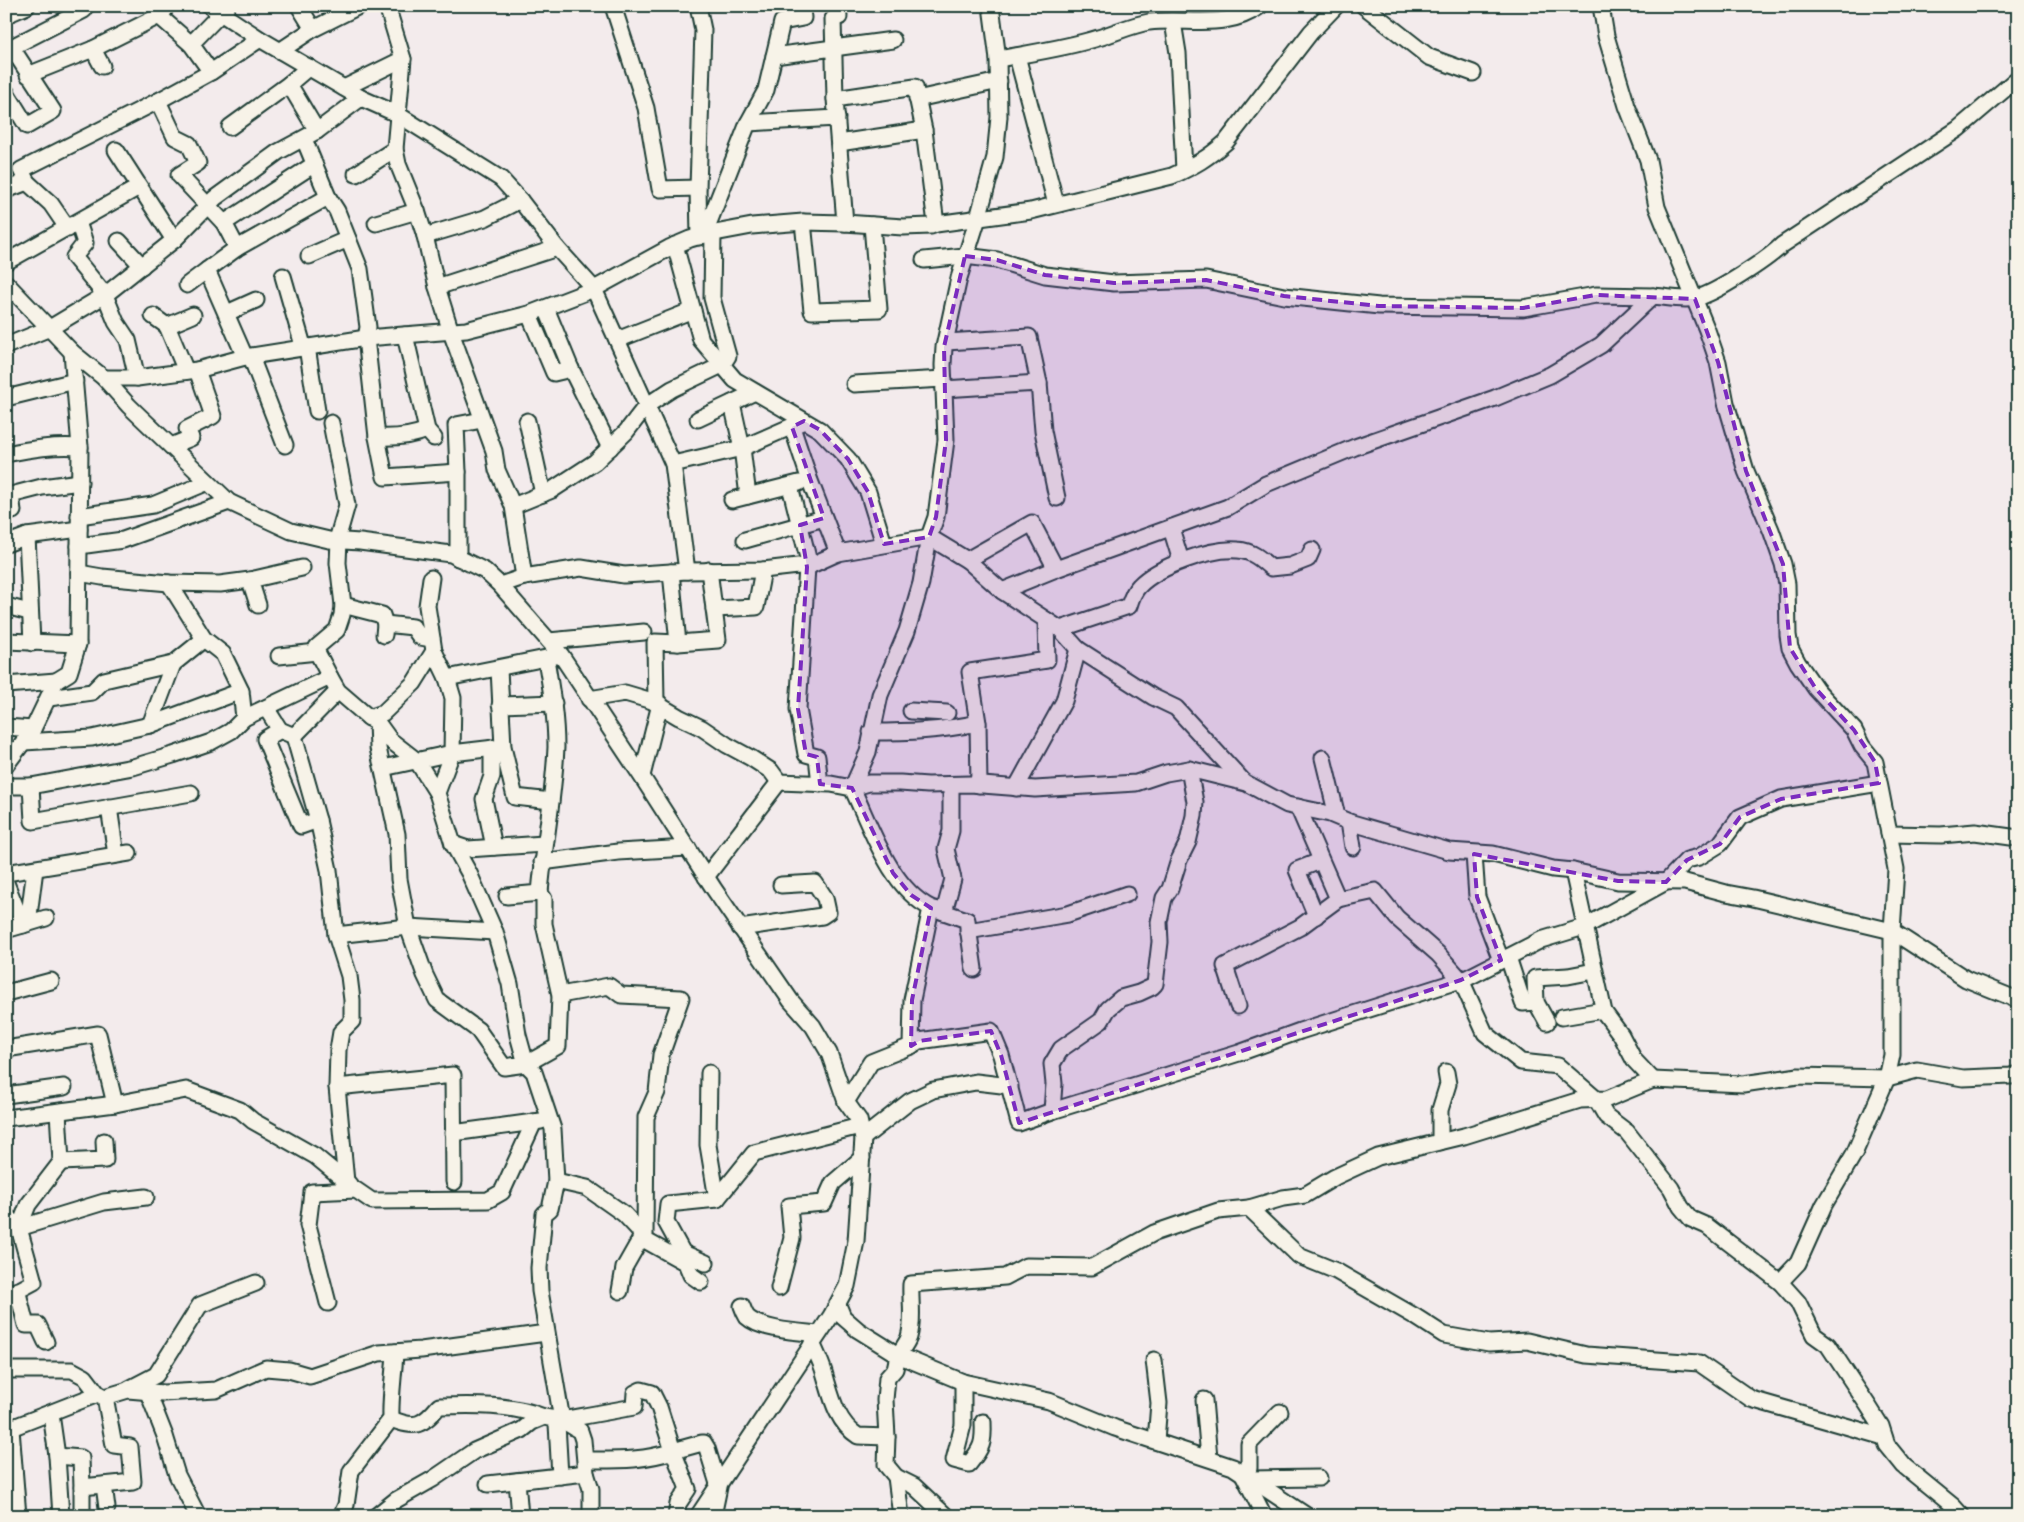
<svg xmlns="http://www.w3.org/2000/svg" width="2024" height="1522" font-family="Kalam,sans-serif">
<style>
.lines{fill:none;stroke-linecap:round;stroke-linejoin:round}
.minor-casing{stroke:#1f3d34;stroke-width:19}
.minor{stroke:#f7f3e8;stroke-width:15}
.marked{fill:#7b2cbf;fill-opacity:0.2;stroke:#7b2cbf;stroke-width:4;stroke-dasharray:10 6;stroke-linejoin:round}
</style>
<rect width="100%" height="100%" fill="#f3ebec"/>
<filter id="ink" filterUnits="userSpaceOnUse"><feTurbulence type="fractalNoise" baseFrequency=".02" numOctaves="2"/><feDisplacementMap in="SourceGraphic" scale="10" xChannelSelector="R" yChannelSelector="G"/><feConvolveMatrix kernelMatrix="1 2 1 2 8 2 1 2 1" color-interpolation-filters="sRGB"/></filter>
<g filter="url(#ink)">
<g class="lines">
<!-- minor casing -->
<g class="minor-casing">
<g id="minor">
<path d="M165,6L164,11L159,16L191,44L211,72"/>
<path d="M210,6L260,39L361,98L397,114L501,179L520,200L557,248L594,289L617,340L673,464L687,571"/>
<path d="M299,6L313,29"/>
<path d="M387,6L403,59L395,149L398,164L417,211L425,236L437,287L451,332L494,451L497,470L513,506L524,577"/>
<path d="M613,6L646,108L660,189L698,188"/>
<path d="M698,6L703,30L698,188L699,237"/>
<path d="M838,6L839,17L833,19L835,99L845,223"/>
<path d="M1364,6L1429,57L1473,73"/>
<path d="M1601,6L1606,36L1627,106L1648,160L1657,207L1707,330L1718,362L1726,403L1746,471L1771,530L1783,564L1787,584L1788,635L1790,648L1798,663L1816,689L1854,730L1862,746L1875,762L1896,869L1892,931V1055L1887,1078L1854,1154L1824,1205L1798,1263L1780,1282"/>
<path d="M6,15L27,6"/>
<path d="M1173,22L1178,53L1184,170"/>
<path d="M191,44L227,7"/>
<path d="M6,50L84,10L82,6"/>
<path d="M280,51L313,29L359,6"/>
<path d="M774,56L893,40"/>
<path d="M1017,56L1056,204"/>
<path d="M998,59C1031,53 1066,48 1098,38C1115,33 1131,25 1149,22C1188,17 1225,31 1260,6"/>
<path d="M102,66L93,49L159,16"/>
<path d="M309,67L289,84L317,131"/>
<path d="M28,75L93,49"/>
<path d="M344,88L403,59"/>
<path d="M6,92L27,126L53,111L12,48"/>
<path d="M835,99L915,87L924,130L936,224"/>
<path d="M917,99L999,81"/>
<path d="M158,101L175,137L189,144L198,163L179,175L224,223"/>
<path d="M748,123L837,118"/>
<path d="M230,127L289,84"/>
<path d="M304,139L328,197L337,211L360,269L368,327L366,338L377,437L385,477L458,472"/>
<path d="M839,143L924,130"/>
<path d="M116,150L174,240"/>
<path d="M356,174L395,149"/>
<path d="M6,190L27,182"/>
<path d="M78,222L85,243L74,257L105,295L116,322L128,340L137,378"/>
<path d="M803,222L812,311L879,309L872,225"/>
<path d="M376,223L417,211"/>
<path d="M68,229L51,204L27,182L21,170L158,101L211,72L260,39"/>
<path d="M704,235L748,123L766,90L782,22L803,18L802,6"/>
<path d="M425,236L485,218L520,200"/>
<path d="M119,241L142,266"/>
<path d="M675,245L701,340L735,380L820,430L848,459L868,492L884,544"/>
<path d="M237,248L224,223L313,165"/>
<path d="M309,256L348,239"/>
<path d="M924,260L965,256L997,260L1045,275L1114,283L1206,280L1284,296L1379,306L1523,308L1596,295L1653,296"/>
<path d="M6,262L139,187"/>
<path d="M283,276L304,349"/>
<path d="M6,283L72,352L104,378L129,406L229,502L291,531L329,540L360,542L451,554L485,571L500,585L561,655L644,780L714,889L791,1001L813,1026L829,1053L846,1102L859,1120L863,1138L856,1241L847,1286L831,1316L698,1516"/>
<path d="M187,285L207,270"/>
<path d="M437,287L557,248"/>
<path d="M546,308L571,369L610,448"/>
<path d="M227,313L256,300"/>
<path d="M529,314L554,373L571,369"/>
<path d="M153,316L167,326L186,371"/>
<path d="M167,326L193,315"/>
<path d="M405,335L427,430L434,438"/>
<path d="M617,340L693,310"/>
<path d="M946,342L1029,337L1039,383"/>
<path d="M6,346L50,328L105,295L174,240L215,198L278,152L317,131L361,98"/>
<path d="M307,347L317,411"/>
<path d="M245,357L207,270L237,248L328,197"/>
<path d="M251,357L285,445"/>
<path d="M104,378H137L197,370L245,357L366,338L466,330L529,314L594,289L669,248L690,239L704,235L752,226L803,222L845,223L903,227L931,226L936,224L1031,211L1172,176C1194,166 1208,158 1226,142L1311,32L1336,6"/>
<path d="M854,384L944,379"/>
<path d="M944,389L1039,383L1043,431L1057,498"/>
<path d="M6,398L75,381"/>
<path d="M732,403L742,448L748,496"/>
<path d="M698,419L755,392"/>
<path d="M527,421L543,494"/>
<path d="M331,423L347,505L337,540"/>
<path d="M792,427L810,481L838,553"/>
<path d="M377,437C395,438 410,437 427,430"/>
<path d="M171,446L191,438L187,429L213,416L197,370"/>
<path d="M6,454C31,449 54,445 80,447"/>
<path d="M673,464L742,448L804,421"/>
<path d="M790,486L810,566"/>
<path d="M732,500L799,483"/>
<path d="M513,506L552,490L595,462L626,432L646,406L672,389L722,365L728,356L712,298L713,234"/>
<path d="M13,511L11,495L42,487L80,482"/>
<path d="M79,516L153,505L208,482"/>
<path d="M1171,528L1181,561"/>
<path d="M27,536L32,643"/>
<path d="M745,540L824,518"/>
<path d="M6,544L27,536L79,529"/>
<path d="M79,546L123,540L229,502"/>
<path d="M458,558V472L456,425L482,420"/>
<path d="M967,560L1032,523L1056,569"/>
<path d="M807,567L798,709L806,754L817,757L820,784"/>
<path d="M671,572L678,643"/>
<path d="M79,573L102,577L169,583L220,584L250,580L302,568"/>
<path d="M250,580L258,605"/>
<path d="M169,583L204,639L223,654L241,691L244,718"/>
<path d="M500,585L524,577L581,568L624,575L687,571L763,570L798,566L807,567L838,553L929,537L967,560L1002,591L1060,629L1078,649L1153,697L1176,708L1244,782"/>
<path d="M1002,591L1056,569L1228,507L1266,484L1355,447L1495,398L1550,375L1601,345L1653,296C1666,297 1684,301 1696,298C1715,294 1768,259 1782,245L1958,129L2018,78"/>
<path d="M343,605L382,615L385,624L384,635"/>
<path d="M6,606L29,612"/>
<path d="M714,609L756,607L763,570"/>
<path d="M385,624L413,627L420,637L432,639"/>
<path d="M1060,629L1129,606C1131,599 1134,591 1139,586C1157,567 1212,547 1238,550C1252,551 1261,559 1271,568L1290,566L1308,559L1312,550"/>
<path d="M6,641L78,644"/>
<path d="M549,641L644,632"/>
<path d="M279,656L317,652"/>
<path d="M546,659C551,689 556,717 556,747C554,796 544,844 540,893L544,899V924L560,995L558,1046L526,1064L534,1072L553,1129L556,1181L550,1209L544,1214L539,1268L540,1291L562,1420L634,1407L635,1393L641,1390L652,1393L659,1407L673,1451L702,1443H704L707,1448L719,1487L713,1516"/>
<path d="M499,669L503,747L515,797L551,801"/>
<path d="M330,677L338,691L367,716L377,722L390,740L417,761L437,793"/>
<path d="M447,678L556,656"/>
<path d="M6,685L56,681"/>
<path d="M49,698L92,692L104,680L173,664L204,639"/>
<path d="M589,699L625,693L652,701L679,717L702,728L727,745L751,758L771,771L779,782L831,784L852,788L869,783H900L928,785L970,784L1035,789L1136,783L1166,773L1189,769L1246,783L1287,805L1330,814L1349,822L1449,851L1493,854L1553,869L1573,871L1618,881L1685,882L1726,893L1753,898L1892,931L1966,979L2018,1000"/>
<path d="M656,703L655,642L678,643L718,640L709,570"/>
<path d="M500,705L554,703"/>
<path d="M266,708L280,730L294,736L318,820L329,870L336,935L349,976L352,1000V1021L341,1032L338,1050L337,1087L346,1182"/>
<path d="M911,711L947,713"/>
<path d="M369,718L383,713L414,683L434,651"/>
<path d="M377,722L378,748L397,834L399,879L408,927L425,975L437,1000L478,1030L504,1067L526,1064L518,1035L510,984L495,932L469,873L453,844L437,793L452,753L453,698L447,678L434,651L427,606L431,578"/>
<path d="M150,725L241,691"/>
<path d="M6,727L33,729"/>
<path d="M280,730L265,739L301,826L318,820"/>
<path d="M871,732C909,732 940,731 978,723"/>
<path d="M294,736L338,691"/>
<path d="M24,742L92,738L150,725L173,664"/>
<path d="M492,748V776L484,799L494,847"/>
<path d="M1323,758L1337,816"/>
<path d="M6,765L33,729L56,681L69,673L78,644L80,447L72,352"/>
<path d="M383,768L452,753L503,747"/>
<path d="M642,776L660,704"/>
<path d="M979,785L978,723L970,672L1047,660L1046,620"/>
<path d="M6,786H31L133,767L173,755L211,742L231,731L244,718L330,677L317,652V647L337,630L342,615L343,605L338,563L339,540"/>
<path d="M31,786L33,821L191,793"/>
<path d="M1016,788L1064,701L1078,649"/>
<path d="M109,807L116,855"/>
<path d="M1349,822L1353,847"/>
<path d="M1889,834L1941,835L1975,832L2018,838"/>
<path d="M453,844L468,849L544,844"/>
<path d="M1474,854L1477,897L1501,960"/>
<path d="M542,862L618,852L688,848"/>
<path d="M1573,871L1604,1012L1621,1035L1634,1060L1653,1080"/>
<path d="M6,873L129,853"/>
<path d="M706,877L779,782"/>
<path d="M6,883L23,925L6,930"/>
<path d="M507,896L540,893"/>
<path d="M1338,899L1375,891L1397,918L1438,954L1461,980L1485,1033L1521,1062L1558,1066L1596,1099L1606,1116L1627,1132L1671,1188L1681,1207L1691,1219L1707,1226L1780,1282L1798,1302L1814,1335L1828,1345L1869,1407L1881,1426L1887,1445L1904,1466L1953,1506L1962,1516"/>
<path d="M935,909L967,920L974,969"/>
<path d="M944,912L953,879L946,849L951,831V785"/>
<path d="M1316,916L1297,870L1320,861"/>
<path d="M28,923L35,869"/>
<path d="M23,925L46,918"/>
<path d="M740,928L822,916L828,912L825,898L815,883L781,885"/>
<path d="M968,931L1068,914L1127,894"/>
<path d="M336,935L408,927L495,932"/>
<path d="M1508,957L1523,1003L1536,1002"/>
<path d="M6,993L51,981"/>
<path d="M560,995L609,986L621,995L681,998L661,1055L657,1092L646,1117L645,1235"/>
<path d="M1238,1006L1225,966L1300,927L1338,899L1298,807"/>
<path d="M1562,1017L1603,1010"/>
<path d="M1547,1022L1536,1002L1535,978L1568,976L1594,971"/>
<path d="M911,1046L919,1041L991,1031L1001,1055L1019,1123L1052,1111L1239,1053L1300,1031L1467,978L1541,940L1584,927L1666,882L1687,860L1699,857L1720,844L1740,817L1781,799L1879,783"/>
<path d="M6,1049L98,1034L115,1104"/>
<path d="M709,1073L708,1145L717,1199"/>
<path d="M337,1087L453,1075L454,1182"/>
<path d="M6,1095L64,1087"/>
<path d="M846,1102L871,1062L911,1046L912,1000L931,908C890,888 871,827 852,788L868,752L880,695L907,631L921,583L929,537L936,517L946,440L943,365L944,347L959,278L978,218L995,157L999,117L998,59L991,6"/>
<path d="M1052,1111L1054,1084L1052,1064L1061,1049L1101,1021L1108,1009L1121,998L1139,993L1152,987L1155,984L1160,942L1159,922L1164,898L1170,889L1179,860L1188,842L1194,816L1195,802L1189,769"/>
<path d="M6,1118L115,1104L186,1090L240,1110L253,1121L315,1156L349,1184"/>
<path d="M453,1133L541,1121"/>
<path d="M863,1138L910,1101L933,1090L976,1082L1010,1086"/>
<path d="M1440,1142V1110L1448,1084L1446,1072"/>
<path d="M61,1162L105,1160L104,1141"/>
<path d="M556,1181L587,1188L624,1214L639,1230L641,1238"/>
<path d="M1249,1208L1283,1198L1305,1195L1335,1177L1378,1157L1464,1136L1580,1100L1607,1099L1653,1080L1743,1084L1798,1076L1887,1078L1917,1070L1963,1078L2011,1076L2018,1074"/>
<path d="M6,1216L19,1228L34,1282L21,1289L6,1294"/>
<path d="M19,1228L104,1202L146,1197"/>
<path d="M19,1228L28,1205L61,1162L58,1112"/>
<path d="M706,1263L683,1253L666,1222L668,1204L717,1199L754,1153L860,1126"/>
<path d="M779,1288L792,1238L789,1206L824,1203L833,1183L862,1158"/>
<path d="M620,1291L624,1268L641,1238L686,1263L691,1275L701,1282"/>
<path d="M6,1298L19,1297L26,1325H38L46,1342"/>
<path d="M328,1303L308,1225L312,1192L356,1190L372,1201L488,1200L502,1192L534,1122"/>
<path d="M838,1305L843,1317L858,1330L898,1355L895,1369L887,1378L885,1400L887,1437L886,1465L896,1477L901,1516"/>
<path d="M742,1306C743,1309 745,1314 747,1317C761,1330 799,1332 818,1334"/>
<path d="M812,1343C816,1352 821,1362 824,1372C831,1395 836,1422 858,1436L887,1437"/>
<path d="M1154,1360L1159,1403L1156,1441"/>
<path d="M6,1370H72L85,1377L98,1394"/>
<path d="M963,1382V1425L954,1460L969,1464C982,1448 984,1443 983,1422"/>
<path d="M129,1389L156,1375L200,1305L256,1283"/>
<path d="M147,1390L165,1436L177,1475L198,1516"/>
<path d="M1204,1400L1209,1458"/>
<path d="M51,1414L57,1456L61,1516"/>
<path d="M391,1419C416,1429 422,1426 439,1406C474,1405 511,1404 544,1417"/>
<path d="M11,1429L18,1516"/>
<path d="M6,1430L98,1394L105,1397L128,1390L163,1393L216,1390L266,1368L289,1370L310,1376L379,1353L421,1350L546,1333"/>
<path d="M57,1456L81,1458L82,1487"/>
<path d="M586,1460C618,1460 643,1461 673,1451L688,1489L678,1504L676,1516"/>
<path d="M560,1476L557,1424L562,1420"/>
<path d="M896,1477L914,1486L946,1516"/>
<path d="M1252,1479L1319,1478"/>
<path d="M517,1481L520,1516"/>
<path d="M488,1484L586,1473"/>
<path d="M104,1485L107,1508"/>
<path d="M82,1516V1487L133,1482L130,1447L114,1445L105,1397"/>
<path d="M341,1516L346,1505L351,1471L391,1419C390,1397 394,1375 395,1352"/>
<path d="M376,1516L396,1500L433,1479L474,1451L522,1430L532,1422L544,1417L562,1420L580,1431L583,1440L586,1473L591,1489V1516"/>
<path d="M1264,1516L1242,1472L1249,1468V1444L1280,1412"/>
<path d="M1307,1516L1233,1467L1115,1428L1049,1401L963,1382L898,1355C902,1349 907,1343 909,1337C914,1320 910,1302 911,1284L1005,1277L1026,1266L1092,1267L1154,1233L1218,1211L1249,1208L1299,1256L1336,1271L1416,1317L1444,1335L1489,1343L1527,1341L1586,1355L1699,1363L1751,1399L1884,1437"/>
</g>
</g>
<!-- minor -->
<use href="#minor" class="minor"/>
</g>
</g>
<!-- marked area -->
<path class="marked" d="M965,256L997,260L1045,275L1114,283L1206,280L1284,296L1379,306L1523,308L1596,295L1695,299L1718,362L1746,471L1783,564L1790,648L1816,689L1854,730L1875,762L1879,783L1781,799L1740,817L1720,844L1687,860L1666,882L1618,881L1474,854L1477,897L1501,960L1461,980L1019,1123L1001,1055L991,1031L919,1041L911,1046L912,1000L931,908L911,895L893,873L852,788L820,784L817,757L806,754L798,709L807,567L800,525L824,518L792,427L804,421L820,430L848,459L868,492L884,544L929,537L936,517L946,440L944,347Z"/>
<!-- margin -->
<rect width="2024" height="1522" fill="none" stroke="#f7f3e8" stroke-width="25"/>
<rect x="12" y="12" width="1999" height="1497" fill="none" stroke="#1f3d34" stroke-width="2" filter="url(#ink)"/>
</svg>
